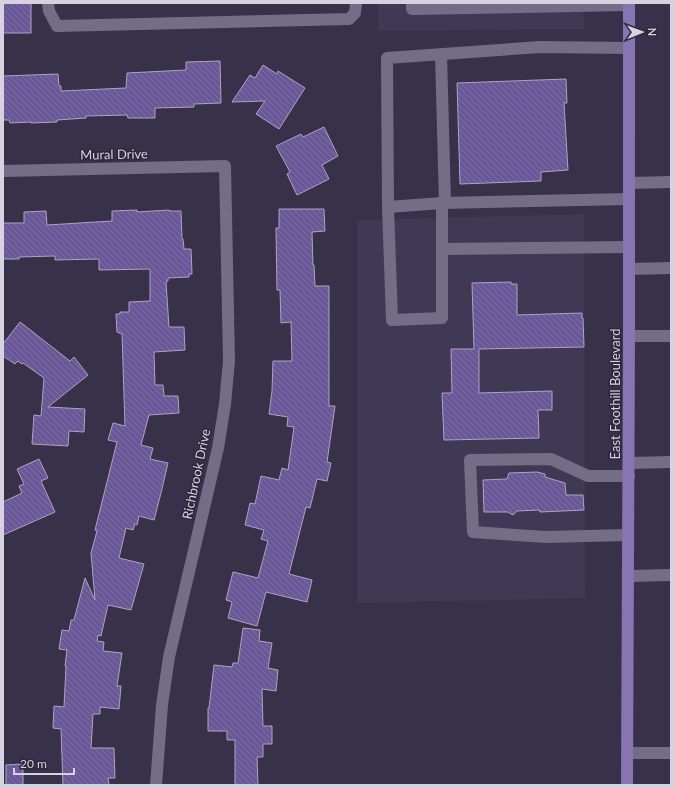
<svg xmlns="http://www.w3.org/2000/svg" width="674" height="788" font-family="Lato,sans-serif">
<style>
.built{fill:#403956}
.building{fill:url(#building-back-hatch);stroke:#aba5c1}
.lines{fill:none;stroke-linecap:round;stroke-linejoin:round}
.minor{stroke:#736d87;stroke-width:12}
.major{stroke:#8674b3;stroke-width:12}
.labels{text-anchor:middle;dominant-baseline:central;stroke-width:3;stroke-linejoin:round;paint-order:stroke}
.street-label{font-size:13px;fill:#d6d3e1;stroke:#2d283e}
</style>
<defs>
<pattern id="building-back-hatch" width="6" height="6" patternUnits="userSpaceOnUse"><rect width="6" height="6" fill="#695797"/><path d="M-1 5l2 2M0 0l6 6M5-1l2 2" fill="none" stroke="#7e6ea5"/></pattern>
</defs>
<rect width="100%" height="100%" fill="#373249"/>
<!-- built -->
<g class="built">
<path d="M378,3H583L584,29L378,31Z"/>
<path d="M584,214L585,598L357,603V220Z"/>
</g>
<!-- building -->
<g class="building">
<rect x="3" y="3" width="28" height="30"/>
<path d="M220,61L221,103L194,104V107L155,108V118H128L127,115L86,116V118L57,120V122L31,123V122L10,123L9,120H3V76L58,74L59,86H61V91L126,88L127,73L186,70V62Z"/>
<path d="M263,65L277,74L278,71L305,88L279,129L256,114L265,101L232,102L250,75L255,78Z"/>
<path d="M566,79L567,103H564L568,170L541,172V181L460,184L457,83Z"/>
<path d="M324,127L338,156L322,165L329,179L297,195L287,174L290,172L276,146L301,134L303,137Z"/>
<path d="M279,209H324L325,231L312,232L313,265H314L315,286H329V406H335L327,462L331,463L327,481L317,479L310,508L306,507L289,574L312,580L307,602L266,592L257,626L228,618L232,602L226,600L233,572L258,578L268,541L261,539L264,530L245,525L250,503L255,504L261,476L279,480L282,468L288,470L294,427L287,426L288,417L269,414L272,391L273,361H292L291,322L281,323L280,290H277L276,228H279Z"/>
<path d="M137,210V212L169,210V211H181L182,239H183L184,249H191L192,274H189V277L168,278V281L166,282L169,327H184L185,350L154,352L155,385H163L164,396H178L179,413L149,415L141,445L153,448L150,459L168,463L161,493L154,520L139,516L137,525L135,524L133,530L126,528L119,558L144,564L131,610L108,605L101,636L98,635L97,641L104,642L103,651L122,653L117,686H121L119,709L100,707V714H93L91,748H114L115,778H108L109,785H63L61,729L53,728L54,706L64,707L66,666H65L67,650L59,649L62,630L69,631L71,620H74L85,578L95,600L91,553L97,531L95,530L117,442L108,440L113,423L125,426L122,334L117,332L116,314H120V312H129V302L150,301V269L99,270V259L55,260V256L19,257V259H3V223H24V212L46,211L47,225L112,221V211Z"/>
<path d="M511,282V284H517V315L582,313V318H583L584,347L479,349V393L552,391V410H538L539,438L444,440L442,393H452L451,349H474L472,283Z"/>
<path d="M20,322L70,361L74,357L88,375L48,407L85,409L84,432L69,431L68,446L32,444L34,415L41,416L44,378L23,363L22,364L18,361L15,364L3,356V344Z"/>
<path d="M39,459L48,478L41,481L55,512L3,535V502L22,493L19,486L24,484L17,469Z"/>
<path d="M537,472L545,474V477L565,483L566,495H583L584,510L540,512L539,510L517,511L513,515L508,512H484L483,480L507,479L509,473Z"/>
<path d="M243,628L260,630L259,641L272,643L268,668L278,670L276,691L262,689L263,726H272V744H263V757H257L258,785H235V740H227V731H208V708H209L214,665L232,667L233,663H238Z"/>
<path d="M23,764V785H6V765Z"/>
</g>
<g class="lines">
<!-- minor -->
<g class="minor">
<path d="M48,3L49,11L57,26L349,19L355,13L356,3"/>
<path d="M412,3V9L629,5"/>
<path d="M629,48L540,47L387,58L388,207L442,203L629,199"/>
<path d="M441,54L445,203"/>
<path d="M3,171L225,166L229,361L225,404L218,448L169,657L162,705L156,785"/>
<path d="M629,183L671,182"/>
<path d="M388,207L392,320L442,318V203"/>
<path d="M443,249L629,247"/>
<path d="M629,269L671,268"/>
<path d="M629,336H671"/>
<path d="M629,463L671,462"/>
<path d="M628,535L546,537L473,532L470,460L551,459L588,476H629"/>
<path d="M628,576L671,575"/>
<path d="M627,753H671"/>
</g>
<!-- major -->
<path class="major" d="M627,785L629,336V3"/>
</g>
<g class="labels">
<!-- street labels -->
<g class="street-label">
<text transform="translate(114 154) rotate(-1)">Mural Drive</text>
<text transform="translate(615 394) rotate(-90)">East Foothill Boulevard</text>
<text transform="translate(196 474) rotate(-78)">Richbrook Drive</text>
</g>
</g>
<!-- border -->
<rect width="674" height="788" fill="none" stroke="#d6d3e1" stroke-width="8"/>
<!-- north arrow -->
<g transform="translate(642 32) rotate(89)" stroke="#2d283e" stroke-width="3" paint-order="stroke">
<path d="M0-3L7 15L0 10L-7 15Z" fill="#d6d3e1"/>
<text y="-6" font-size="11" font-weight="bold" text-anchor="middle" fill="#d6d3e1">N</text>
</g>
<!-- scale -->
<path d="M14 768v6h60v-6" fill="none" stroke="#d6d3e1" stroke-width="2"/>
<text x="20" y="768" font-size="12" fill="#d6d3e1" stroke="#2d283e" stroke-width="3" paint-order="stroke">20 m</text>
</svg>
